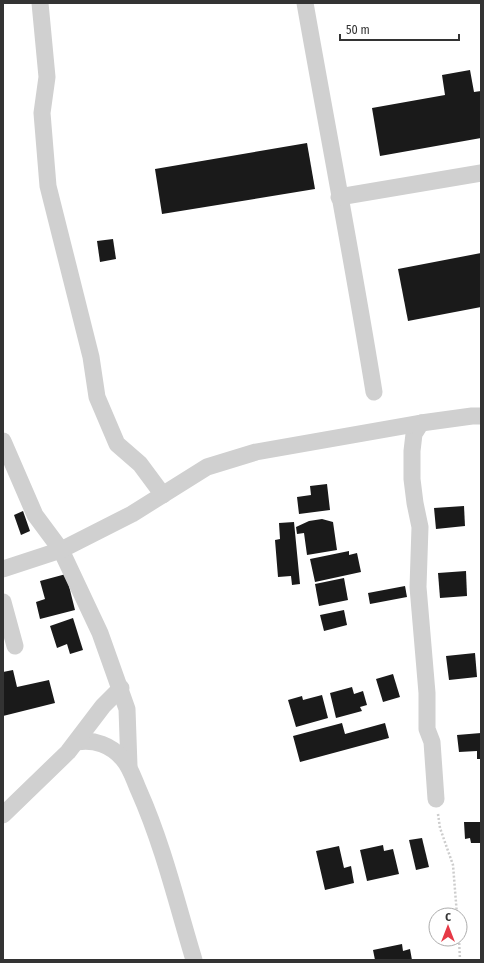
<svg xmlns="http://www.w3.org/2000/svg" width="484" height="963" font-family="'Fira Sans Condensed',sans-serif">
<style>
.building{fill:#1a1a1a}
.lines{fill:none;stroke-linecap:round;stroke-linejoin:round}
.path{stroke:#cdcdcd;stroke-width:2.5;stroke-dasharray:2 2;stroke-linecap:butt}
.minor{stroke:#d0d0d0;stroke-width:17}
</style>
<rect width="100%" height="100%" fill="#fff"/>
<!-- building -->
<g class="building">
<path d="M470,70L474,92L481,91V138L380,156L372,108L445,95L442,75Z"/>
<path d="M307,143L315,189L162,214L155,169Z"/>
<path d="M113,239L116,259L100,262L97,241Z"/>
<path d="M481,253V307L408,321L398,269Z"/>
<path d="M327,484L330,510L299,514L297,497L311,495L310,486Z"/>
<path d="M464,506L465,526L436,529L434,508Z"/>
<path d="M23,511L30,531L21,535L14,515Z"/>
<path d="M322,519L333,522L337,550L307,555L304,533L297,534L296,527L309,521Z"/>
<path d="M294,522L300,584L292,585L291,576L278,577L275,540L280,539L279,523Z"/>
<path d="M349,551V555L357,553L361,572L315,582L310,559Z"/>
<path d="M466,571L467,596L440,598L438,573Z"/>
<path d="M66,574L75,610L40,619L36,602L45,599L40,581Z"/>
<path d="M344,578L348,600L319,606L315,584Z"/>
<path d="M405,586L407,597L370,604L368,593Z"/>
<path d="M344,610L347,625L324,631L320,615Z"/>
<path d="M73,618L83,650L70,654L67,644L57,648L50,626Z"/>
<path d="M475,653L477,677L449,680L446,656Z"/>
<path d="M13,670L17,687L49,680L55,703L3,716V672Z"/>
<path d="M393,674L400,697L383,702L376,679Z"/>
<path d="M352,687L354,694L363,691L367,705L360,707L362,711L336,718L330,693Z"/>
<path d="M322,695L328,718L296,727L288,700L302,696L303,700Z"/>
<path d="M342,723L345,734L385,723L389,738L300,762L293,736Z"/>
<path d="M481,733V759H477V751L459,752L457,735Z"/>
<path d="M464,822H481V843H471L470,838L465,839Z"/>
<path d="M422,838L429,867L416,870L409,840Z"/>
<path d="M383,845L384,851L393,849L399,874L367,881L360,850Z"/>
<path d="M339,846L344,868L351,866L354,883L325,890L316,851Z"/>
<path d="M402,944L403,951L410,949L412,960H375L373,950Z"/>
</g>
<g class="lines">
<!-- path -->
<g class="path">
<path d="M438,814L440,828L453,865L457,915"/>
<path d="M459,939L460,960"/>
</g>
<!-- minor -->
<g class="minor">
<path d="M40,3L47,77L42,113L48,186L91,357L97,397L117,444L140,464L163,495"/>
<path d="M305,3C328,133 353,262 374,392"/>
<path d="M339,197L481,173"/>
<path d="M421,423L414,434L412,451V479L415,503L420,527L418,587L427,693V729L432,742L436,799"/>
<path d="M3,441L35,515L61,550L100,633L127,709L129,766"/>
<path d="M3,569L61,550L132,514L207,467L256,452L421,423L472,416H481"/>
<path d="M3,602L15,646"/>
<path d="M77,742C94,739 111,745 123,759C131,768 134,780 139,791C163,845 177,904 194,960"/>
<path d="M3,815L68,752L103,706L121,688"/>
</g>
</g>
<!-- border -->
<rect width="484" height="963" fill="none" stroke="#333333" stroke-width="8"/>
<!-- north arrow -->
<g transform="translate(448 927)"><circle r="19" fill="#ffffff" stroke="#adadad"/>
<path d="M0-3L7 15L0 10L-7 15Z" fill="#e63946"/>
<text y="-6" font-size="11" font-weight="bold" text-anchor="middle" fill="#333333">С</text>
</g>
<!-- scale -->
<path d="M340 34v6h119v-6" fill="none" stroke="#333333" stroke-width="2"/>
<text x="346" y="34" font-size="12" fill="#333333" stroke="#ffffff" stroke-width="3" paint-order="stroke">50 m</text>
</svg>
